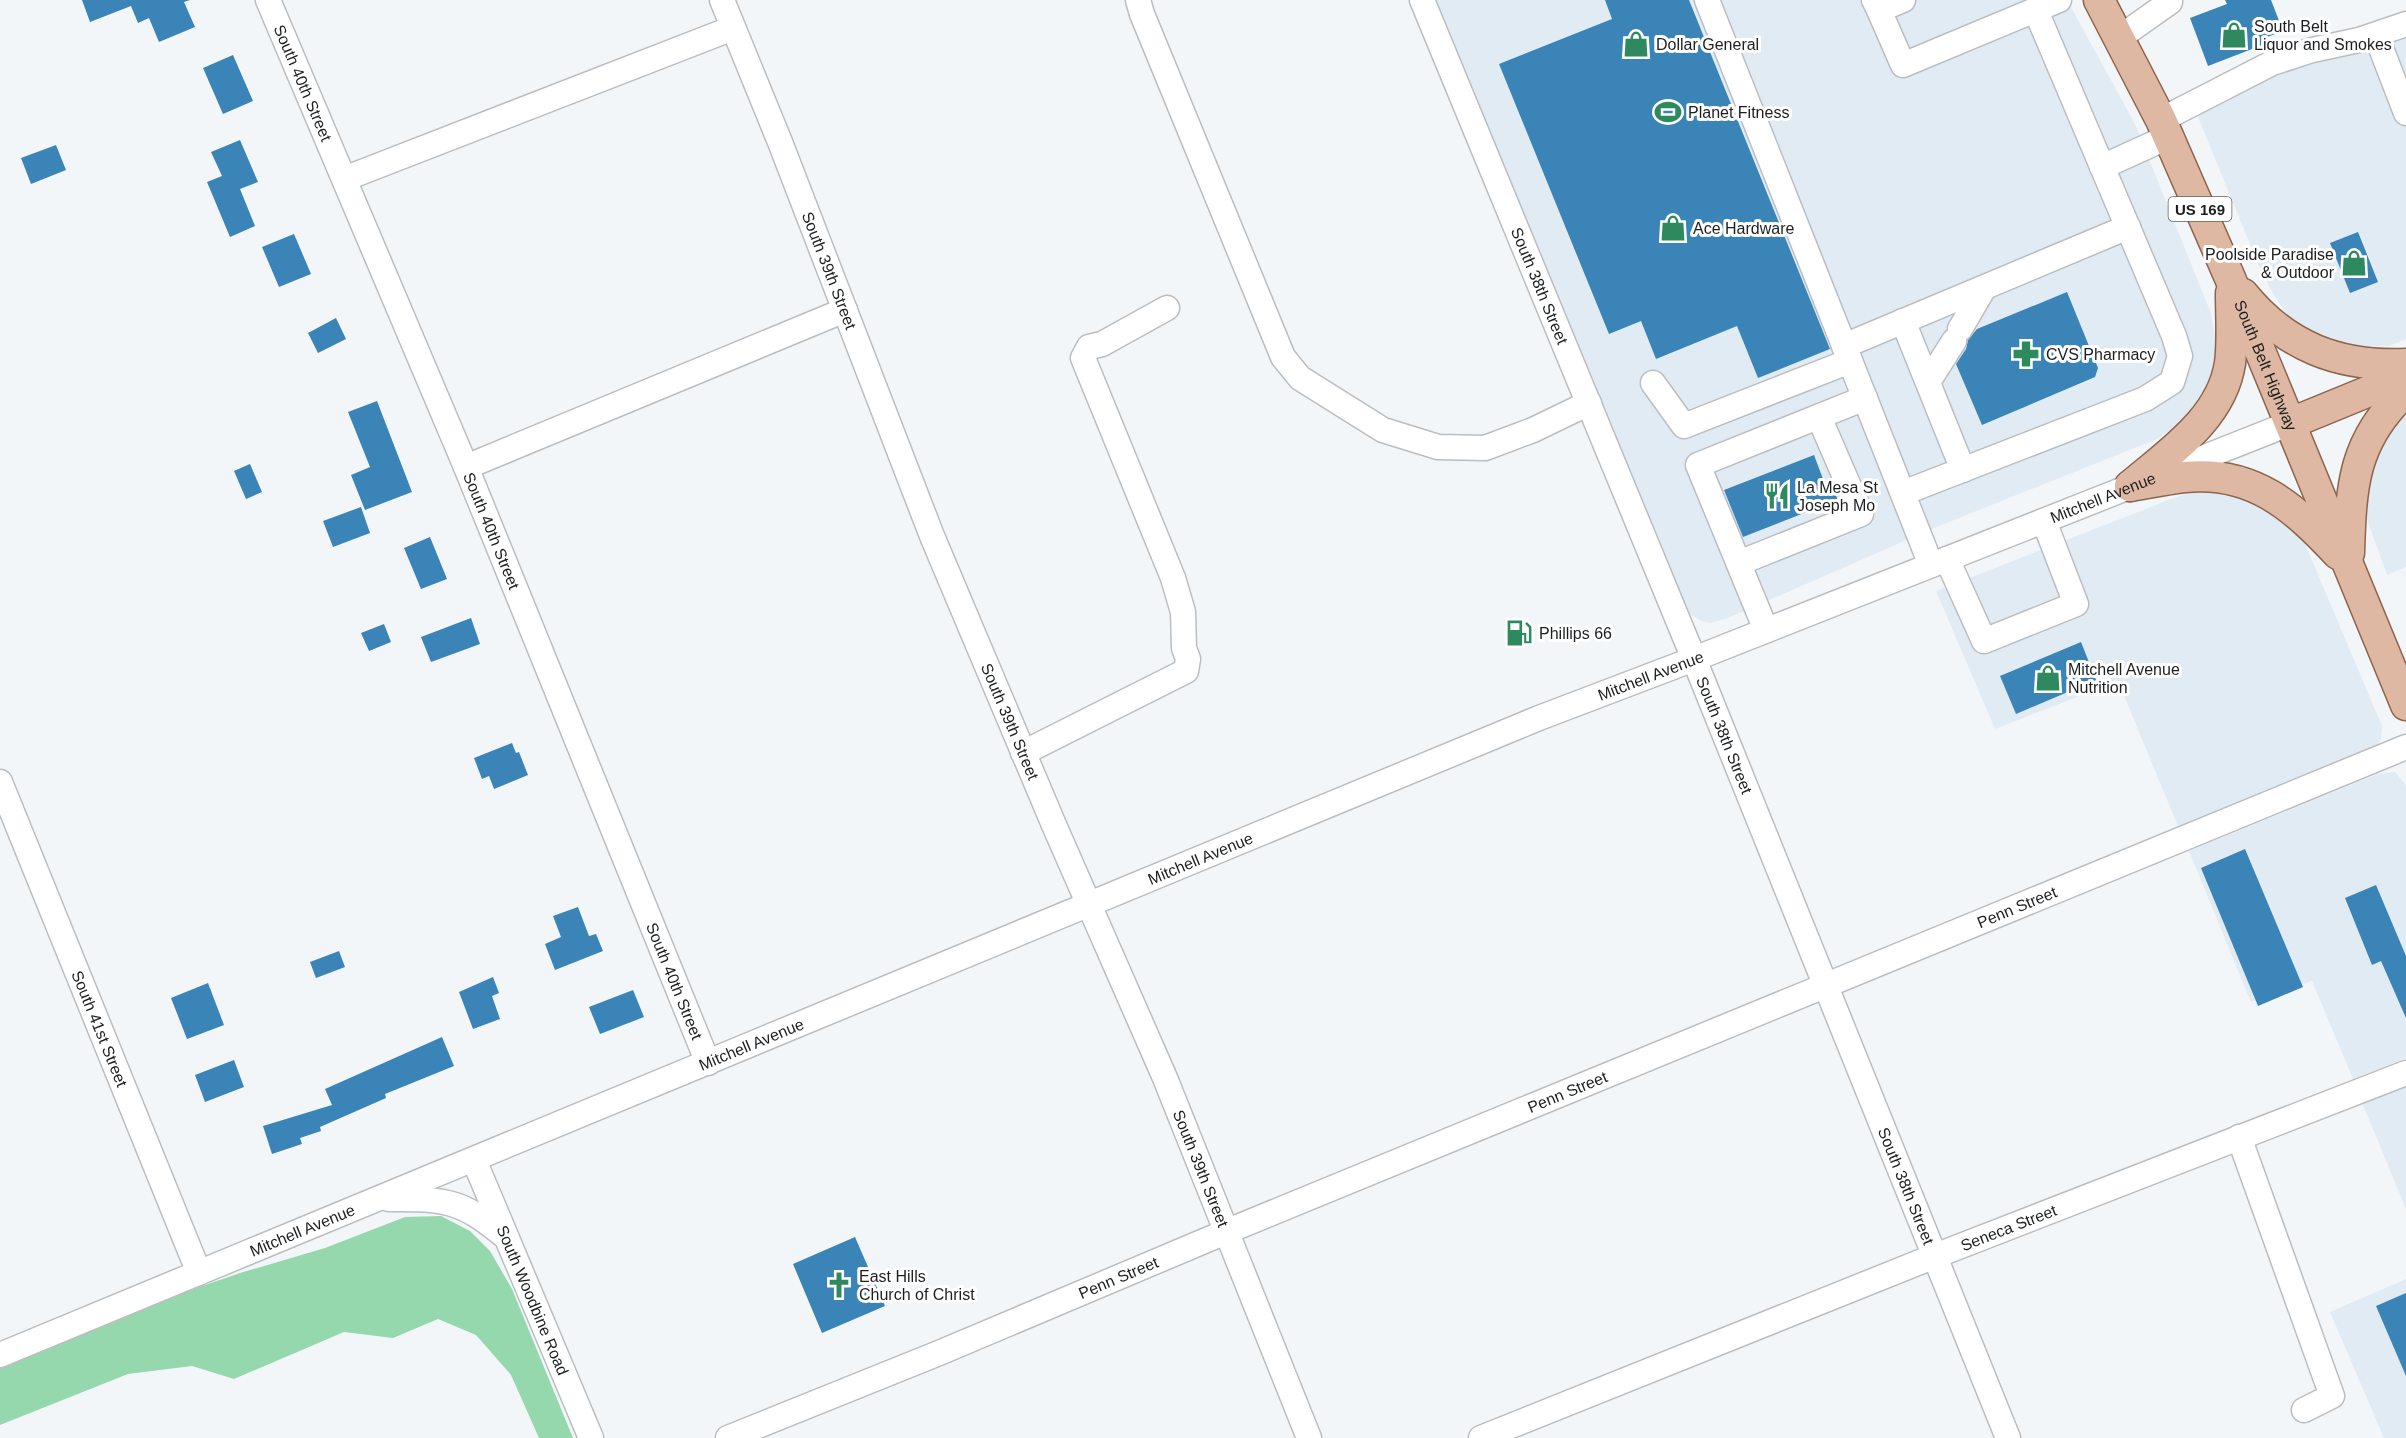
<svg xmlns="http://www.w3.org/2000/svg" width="2406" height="1438" font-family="Arial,sans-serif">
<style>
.built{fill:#e1ebf3}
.grass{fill:#95d8ae}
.building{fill:#3a84b7}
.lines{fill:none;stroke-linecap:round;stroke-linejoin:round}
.minor-casing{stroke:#bbbec0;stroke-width:27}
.major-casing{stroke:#8d644c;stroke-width:33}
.minor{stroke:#fff;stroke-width:24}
.major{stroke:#dfb8a3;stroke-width:30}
.labels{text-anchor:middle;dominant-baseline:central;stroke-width:6;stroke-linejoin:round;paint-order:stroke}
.shield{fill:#fff;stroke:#606262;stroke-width:1.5}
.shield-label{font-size:15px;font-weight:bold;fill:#1c1e1f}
.poi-label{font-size:16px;fill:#1c1e1f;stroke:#fff;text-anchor:start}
.street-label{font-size:16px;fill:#1c1e1f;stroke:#fff}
</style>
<rect width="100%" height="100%" fill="#f3f6f9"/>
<!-- built -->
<g class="built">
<path d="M1436,0H2067L2135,124L2210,311L2215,334L2217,361L2211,385L2198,406L2178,425L2157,439L1934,528L1728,618L1711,623L1701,621L1689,613L1678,589Z"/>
<path d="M2406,32V339L2389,346L2338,347L2291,321L2274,295L2261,271L2198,117L2219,100L2292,68Z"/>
<path d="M2406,409V567L2387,575L2364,511L2378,439Z"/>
<path d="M2212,489L2266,501L2303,539L2382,726L2381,740L2370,752L2180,831L2118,681L1995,729L1936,591L2179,496Z"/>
<path d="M2395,772L2406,785V1058L2353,1079L2312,981L2251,1002L2189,851L2378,774Z"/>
<path d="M2406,1082V1209L2361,1100Z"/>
<path d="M2406,1279V1438H2384L2330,1312Z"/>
</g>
<!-- grass -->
<path class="grass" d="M441,1216L470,1231L490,1251L512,1289L573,1438H539L511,1375L476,1335L438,1319L393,1338L344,1332L234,1379L192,1366L128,1374L0,1425V1368L179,1294L240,1273L325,1248L405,1217Z"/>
<!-- building -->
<g class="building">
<path d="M82,0H190L184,2L195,27L159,42L149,18L138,23L131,6L90,22Z"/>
<path d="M1605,0H1689L1830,349L1758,378L1737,326L1656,359L1641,321L1609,334L1499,64L1612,19Z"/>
<path d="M2225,0H2271L2283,31L2262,39L2265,44L2208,66L2190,18L2227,4Z"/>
<path d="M233,55L253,101L223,114L203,68Z"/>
<path d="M240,140L258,182L240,189L255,226L230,237L207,182L222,176L211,152Z"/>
<path d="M56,145L66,170L31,184L21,158Z"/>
<path d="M2358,232L2378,282L2350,293L2330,243Z"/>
<path d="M294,234L311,274L279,287L262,247Z"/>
<path d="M2067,292L2098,368L2095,377L1982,425L1956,364L1966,349L1968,340L1977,329Z"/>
<path d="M336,318L346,339L318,353L308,333Z"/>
<path d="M377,401L412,492L365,510L351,475L370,467L348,412Z"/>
<path d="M1814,455L1826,487L1834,489L1837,498L1835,505L1826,509L1822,506L1743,537L1724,490Z"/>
<path d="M250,464L262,492L246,499L234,471Z"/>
<path d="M361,507L370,533L333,547L323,521Z"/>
<path d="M430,537L447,579L421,589L404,548Z"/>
<path d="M471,618L480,644L431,662L421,637Z"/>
<path d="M384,624L391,642L369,651L361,633Z"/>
<path d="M2081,642L2096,680L2016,714L2000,676Z"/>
<path d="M512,743L516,753L519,752L528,775L494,789L489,776L482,779L474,758Z"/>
<path d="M2245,849L2303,987L2258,1006L2201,868Z"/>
<path d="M2376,885L2406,956V1018L2381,961L2372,965L2345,898Z"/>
<path d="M578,907L589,936L596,934L603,951L555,970L545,944L561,937L553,916Z"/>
<path d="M339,951L345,967L316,978L310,962Z"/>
<path d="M493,977L499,993L492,996L500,1019L473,1029L459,992Z"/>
<path d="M208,983L224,1025L187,1039L171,998Z"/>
<path d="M633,990L644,1017L600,1034L589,1007Z"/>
<path d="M442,1037L454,1066L385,1094L386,1098L320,1127L321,1131L300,1138L302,1144L272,1154L263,1126L332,1105L325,1089Z"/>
<path d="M234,1060L244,1087L205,1102L195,1075Z"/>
<path d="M855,1237L885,1306L822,1333L793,1264Z"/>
<path d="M2406,1293V1376L2376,1306Z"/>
</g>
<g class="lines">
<!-- minor casing -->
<g class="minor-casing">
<g id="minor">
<path id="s1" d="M268,0L466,467L708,1063"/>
<path id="s2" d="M722,0L780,142L932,536L1054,825L1165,1078L1309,1438"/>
<path d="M1138,0L1142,14L1283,357L1300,378L1383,430L1438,447L1485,448L1533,430L1589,403"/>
<path id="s3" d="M1422,0L1694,659L2008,1438"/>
<path d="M1707,0L1931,565"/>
<path d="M1874,0L1879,10L1903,0"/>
<path d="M1879,10L1903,65L2059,0"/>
<path d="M2376,35L2406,113"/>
<path d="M2119,38L2170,2L2169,0"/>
<path d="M2161,120L2272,63L2312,50L2359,40L2406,24"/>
<path d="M2102,167L2168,137"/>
<path d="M344,179L733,28"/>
<path d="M1903,321L1963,470"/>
<path d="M1960,329L1984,288"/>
<path d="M1844,346L2128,227"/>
<path d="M1928,382L1954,341"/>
<path d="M1653,383L1684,426L1850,361"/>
<path d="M466,467L845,310"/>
<path d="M1903,493L2145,399L2172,382L2180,356L2174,336L2036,11"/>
<path d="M1947,559L1984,641L2076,604L2044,521"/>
<path d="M1739,563L1861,514L1819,417"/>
<path d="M1766,630L1698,465L1865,398"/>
<path d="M1023,753L1186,671L1188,659L1184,648L1183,612L1173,578L1083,358L1089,347L1102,344L1167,308"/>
<path id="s4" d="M0,782L199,1273"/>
<path d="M2239,1137L2332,1396L2304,1410"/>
<path id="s5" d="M474,1160L591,1438"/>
<path d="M389,1199C410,1199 434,1198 455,1205C474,1211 490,1225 506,1237"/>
<path id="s6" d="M0,1355L1539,718L1694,659L2291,423"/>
<path id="s7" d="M728,1438L939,1353L1228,1231L2406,747"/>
<path id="s8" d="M1481,1438L1935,1256L2406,1073"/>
</g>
</g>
<!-- major casing -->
<g class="major-casing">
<g id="major">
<path id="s9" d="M2099,0L2161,120L2230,278L2406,705"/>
<path d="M2243,294C2286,347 2339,367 2406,364"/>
<path d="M2291,423L2406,376"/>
<path d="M2130,486C2148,483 2167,479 2185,477C2253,470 2294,507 2338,554"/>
<path d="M2130,486C2169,453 2222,418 2230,363C2233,340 2231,316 2231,293"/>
<path d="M2349,553C2351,486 2353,440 2406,391"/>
</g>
</g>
<!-- minor -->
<use href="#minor" class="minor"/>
<!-- major -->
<use href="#major" class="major"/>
</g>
<!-- icons -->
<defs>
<g id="shop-bare" transform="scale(2.07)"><path d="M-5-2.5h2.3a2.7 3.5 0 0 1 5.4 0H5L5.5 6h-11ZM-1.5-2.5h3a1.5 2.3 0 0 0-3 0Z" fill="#2e895f" stroke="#fff" stroke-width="2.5" paint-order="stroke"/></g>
<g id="stadium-bare" transform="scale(2.07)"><path d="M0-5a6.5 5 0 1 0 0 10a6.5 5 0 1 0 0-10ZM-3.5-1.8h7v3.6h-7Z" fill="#2e895f" stroke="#fff" stroke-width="2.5" paint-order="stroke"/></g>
<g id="pharmacy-bare" transform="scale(2.07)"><path d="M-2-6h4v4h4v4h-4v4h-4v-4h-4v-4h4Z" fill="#2e895f" stroke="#fff" stroke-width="2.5" paint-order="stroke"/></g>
<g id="restaurant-bare" transform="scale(2.07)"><path d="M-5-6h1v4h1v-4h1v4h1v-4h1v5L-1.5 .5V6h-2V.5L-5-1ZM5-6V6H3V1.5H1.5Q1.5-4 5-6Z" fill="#2e895f" stroke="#fff" stroke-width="2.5" paint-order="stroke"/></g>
<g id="fuel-bare" transform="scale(2.07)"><path d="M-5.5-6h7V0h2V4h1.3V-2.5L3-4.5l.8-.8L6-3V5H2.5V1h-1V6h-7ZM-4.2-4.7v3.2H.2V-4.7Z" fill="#2e895f" stroke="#fff" stroke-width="2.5" paint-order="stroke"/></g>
<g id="church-bare" transform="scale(2.07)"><path d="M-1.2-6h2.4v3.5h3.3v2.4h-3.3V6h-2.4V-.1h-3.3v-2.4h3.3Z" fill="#2e895f" stroke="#fff" stroke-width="2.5" paint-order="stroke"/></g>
</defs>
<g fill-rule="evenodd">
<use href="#shop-bare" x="2234" y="35"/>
<use href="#shop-bare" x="1636" y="44"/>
<use href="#stadium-bare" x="1668" y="112"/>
<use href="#shop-bare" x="1673" y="228"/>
<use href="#shop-bare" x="2354" y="263"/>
<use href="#pharmacy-bare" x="2026" y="354"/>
<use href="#restaurant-bare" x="1777" y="496"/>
<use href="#fuel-bare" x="1519" y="633"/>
<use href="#shop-bare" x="2048" y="678"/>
<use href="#church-bare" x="839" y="1285"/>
</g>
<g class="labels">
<!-- shield labels -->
<rect class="shield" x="2168.5" y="197" width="63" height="24" rx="4.5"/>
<g class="shield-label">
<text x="2200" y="209">US 169</text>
</g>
<!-- poi labels -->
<g class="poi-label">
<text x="2254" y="26">South Belt<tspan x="2254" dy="18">Liquor and Smokes</tspan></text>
<text x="1656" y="44">Dollar General</text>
<text x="1688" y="112">Planet Fitness</text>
<text x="1693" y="228">Ace Hardware</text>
<text x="2334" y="254" text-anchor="end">Poolside Paradise<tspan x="2334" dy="18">&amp; Outdoor</tspan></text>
<text x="2046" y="354">CVS Pharmacy</text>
<text x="1797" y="487">La Mesa St<tspan x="1797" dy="18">Joseph Mo</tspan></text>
<text x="1539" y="633">Phillips 66</text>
<text x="2068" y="669">Mitchell Avenue<tspan x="2068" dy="18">Nutrition</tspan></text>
<text x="859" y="1276">East Hills<tspan x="859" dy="18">Church of Christ</tspan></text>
</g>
<!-- street labels -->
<g class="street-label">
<text stroke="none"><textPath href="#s1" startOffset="90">South 40th Street</textPath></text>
<text stroke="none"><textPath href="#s2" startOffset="291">South 39th Street</textPath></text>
<text stroke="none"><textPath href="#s3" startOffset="309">South 38th Street</textPath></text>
<text stroke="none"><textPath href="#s9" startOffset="402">South Belt Highway</textPath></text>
<text stroke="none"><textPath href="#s6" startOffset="2271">Mitchell Avenue</textPath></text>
<text stroke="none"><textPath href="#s1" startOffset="576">South 40th Street</textPath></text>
<text stroke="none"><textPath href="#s6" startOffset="1785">Mitchell Avenue</textPath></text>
<text stroke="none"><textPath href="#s2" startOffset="777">South 39th Street</textPath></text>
<text stroke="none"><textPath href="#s3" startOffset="795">South 38th Street</textPath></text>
<text stroke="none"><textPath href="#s6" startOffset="1299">Mitchell Avenue</textPath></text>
<text stroke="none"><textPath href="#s7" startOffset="1394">Penn Street</textPath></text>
<text stroke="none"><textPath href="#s1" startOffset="1062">South 40th Street</textPath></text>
<text stroke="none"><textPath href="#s4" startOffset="266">South 41st Street</textPath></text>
<text stroke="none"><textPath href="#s6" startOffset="813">Mitchell Avenue</textPath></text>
<text stroke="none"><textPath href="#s7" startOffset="908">Penn Street</textPath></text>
<text stroke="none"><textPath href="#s2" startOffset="1263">South 39th Street</textPath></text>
<text stroke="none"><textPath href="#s3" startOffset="1281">South 38th Street</textPath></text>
<text stroke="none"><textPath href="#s8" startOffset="568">Seneca Street</textPath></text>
<text stroke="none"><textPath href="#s6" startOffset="327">Mitchell Avenue</textPath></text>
<text stroke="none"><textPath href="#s7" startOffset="422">Penn Street</textPath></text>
<text stroke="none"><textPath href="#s5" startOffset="152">South Woodbine Road</textPath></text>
</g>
</g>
</svg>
